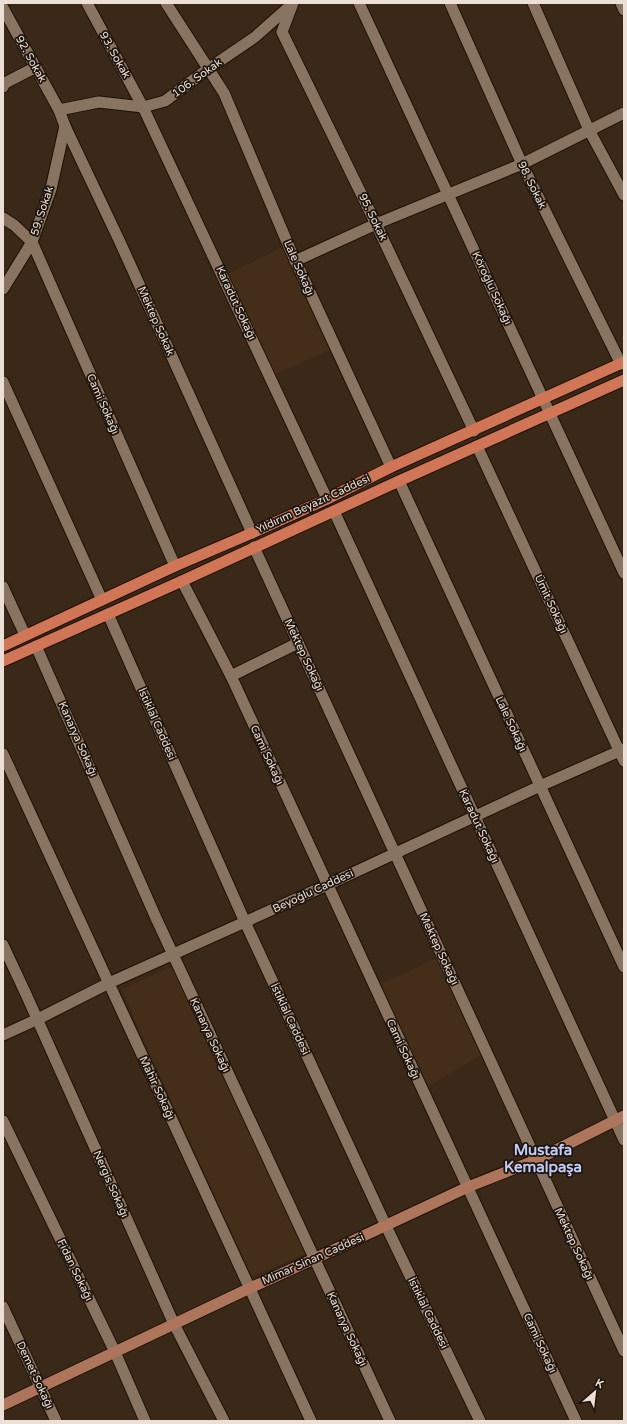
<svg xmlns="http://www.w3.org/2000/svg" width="627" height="1424" font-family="'Varela Round',sans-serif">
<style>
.built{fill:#452e19}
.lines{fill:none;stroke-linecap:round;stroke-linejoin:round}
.minor-casing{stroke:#211103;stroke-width:13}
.tertiary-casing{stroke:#211103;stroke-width:13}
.secondary-casing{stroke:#211103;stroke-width:13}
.primary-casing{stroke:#211103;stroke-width:13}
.minor{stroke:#897462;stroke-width:11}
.tertiary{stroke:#897462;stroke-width:11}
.secondary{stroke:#ac755c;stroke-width:11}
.primary{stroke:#d07657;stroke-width:11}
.labels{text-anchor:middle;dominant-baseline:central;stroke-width:3.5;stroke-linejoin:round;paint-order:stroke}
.street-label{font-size:11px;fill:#ece0d6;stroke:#1b130c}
.district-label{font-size:15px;font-weight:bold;fill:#c3ccf7;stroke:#1b130c}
</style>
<rect width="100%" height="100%" fill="#3a2819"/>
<!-- built -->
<g class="built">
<path d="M283,247L332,349L272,376L226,275Z"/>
<path d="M437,958L483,1054L427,1087L379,985Z"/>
<path d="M173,966L307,1253L252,1277L154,1063L122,989Z"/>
</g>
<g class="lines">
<!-- minor casing -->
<g class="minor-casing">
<g id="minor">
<path d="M87,3L143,107L327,499"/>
<path d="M166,3L224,93L290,249L391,467"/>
<path d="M293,3L282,32L376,224L474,431"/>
<path d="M359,3L624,573"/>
<path d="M450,3L522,164L621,364"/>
<path d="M533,3L589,130L624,195"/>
<path d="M621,3L624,10"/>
<path d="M3,8L59,110L65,126L119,240L252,533"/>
<path d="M3,87L5,83L36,67"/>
<path d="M59,110L99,102L143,107L165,101L208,69L255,37L291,5"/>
<path d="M3,218L14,225L32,242L175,566"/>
<path d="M295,261L376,224L522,164L624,113"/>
<path d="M477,446L624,761"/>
<path d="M399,481L624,967"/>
<path d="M334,511L624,1140"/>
<path d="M254,547L624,1351"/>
<path d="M182,581L231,676L576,1421"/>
<path d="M3,587L25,635"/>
<path d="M36,646L156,918L390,1421"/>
<path d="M231,676L298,643"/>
<path d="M3,754L311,1421"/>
<path d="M3,945L25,992L174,1324L224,1421"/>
<path d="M3,1035L38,1019L109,983L327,885L540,786L624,749"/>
<path d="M3,1121L115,1352L145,1421"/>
<path d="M3,1307L56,1421"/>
</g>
</g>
<!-- tertiary casing -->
<g class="tertiary-casing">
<g id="tertiary">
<path d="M3,289L32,242L51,189L65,126"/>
<path d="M3,382L102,600"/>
<path d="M108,614L245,922L386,1226L480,1421"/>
</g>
</g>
<!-- secondary casing -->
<g class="secondary-casing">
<path id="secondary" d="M3,1405L250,1288L314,1259L468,1187L536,1160L624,1116"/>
</g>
<!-- primary casing -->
<g class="primary-casing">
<g id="primary">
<path d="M3,646L175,566L252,533L327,499L391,467L624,362"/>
<path d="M3,661L182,581L399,481L624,380"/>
</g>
</g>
<!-- minor -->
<use href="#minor" class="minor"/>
<!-- tertiary -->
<use href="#tertiary" class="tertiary"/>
<!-- secondary -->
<use href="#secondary" class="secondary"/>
<!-- primary -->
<use href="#primary" class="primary"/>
</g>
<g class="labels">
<!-- street labels -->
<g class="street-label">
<text transform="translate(115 55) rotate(61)">93. Sokak</text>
<text transform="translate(31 59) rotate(61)">92. Sokak</text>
<text transform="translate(197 78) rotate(-36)">106. Sokak</text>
<text transform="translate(532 185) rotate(64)">98. Sokak</text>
<text transform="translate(42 211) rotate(-72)">59. Sokak</text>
<text transform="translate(373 217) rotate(64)">95. Sokak</text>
<text transform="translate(299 268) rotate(66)">Lale Sokağı</text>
<text transform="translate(492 288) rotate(65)">Köroğlu Sokağı</text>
<text transform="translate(236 303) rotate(65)">Karadut Sokağı</text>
<text transform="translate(156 321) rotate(66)">Mektep Sokak</text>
<text transform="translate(103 404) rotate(66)">Cami Sokağı</text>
<text transform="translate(313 504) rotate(-25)">Yıldırım Beyazıt Caddesi</text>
<text transform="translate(551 604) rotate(65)">Ümit Sokağı</text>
<text transform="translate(304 655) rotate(65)">Mektep Sokağı</text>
<text transform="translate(157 724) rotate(66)">İstiklal Caddesi</text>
<text transform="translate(511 724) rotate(65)">Lale Sokağı</text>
<text transform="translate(78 739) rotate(66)">Kanarya Sokağı</text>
<text transform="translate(267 755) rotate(65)">Cami Sokağı</text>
<text transform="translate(479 826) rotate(65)">Karadut Sokağı</text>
<text transform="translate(313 891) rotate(-25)">Beyoğlu Caddesi</text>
<text transform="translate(439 949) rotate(65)">Mektep Sokağı</text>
<text transform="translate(290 1019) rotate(65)">İstiklal Caddesi</text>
<text transform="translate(210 1035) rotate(65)">Kanarya Sokağı</text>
<text transform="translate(403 1049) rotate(65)">Cami Sokağı</text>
<text transform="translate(157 1088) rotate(65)">Mahir Sokağı</text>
<text transform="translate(111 1184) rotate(66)">Nergis Sokağı</text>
<text transform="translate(574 1244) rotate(65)">Mektep Sokağı</text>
<text transform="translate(313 1259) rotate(-24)">Mimar Sinan Caddesi</text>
<text transform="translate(75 1270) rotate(64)">Fidan Sokağı</text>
<text transform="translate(428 1313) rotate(64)">İstiklal Caddesi</text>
<text transform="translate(347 1329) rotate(65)">Kanarya Sokağı</text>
<text transform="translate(540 1343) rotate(65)">Cami Sokağı</text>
<text transform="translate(35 1375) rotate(65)">Demet Sokağı</text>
</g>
<!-- district labels -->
<g class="district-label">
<text x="543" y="1150">Mustafa<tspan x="543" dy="17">Kemalpaşa</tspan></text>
</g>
</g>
<!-- border -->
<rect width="627" height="1424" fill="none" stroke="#ece0d6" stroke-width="8"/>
<!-- north arrow -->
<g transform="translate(595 1392) rotate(28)" stroke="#1b130c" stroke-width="3" paint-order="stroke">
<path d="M0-3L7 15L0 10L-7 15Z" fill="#ece0d6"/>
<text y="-6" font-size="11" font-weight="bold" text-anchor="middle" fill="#ece0d6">K</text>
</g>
</svg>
